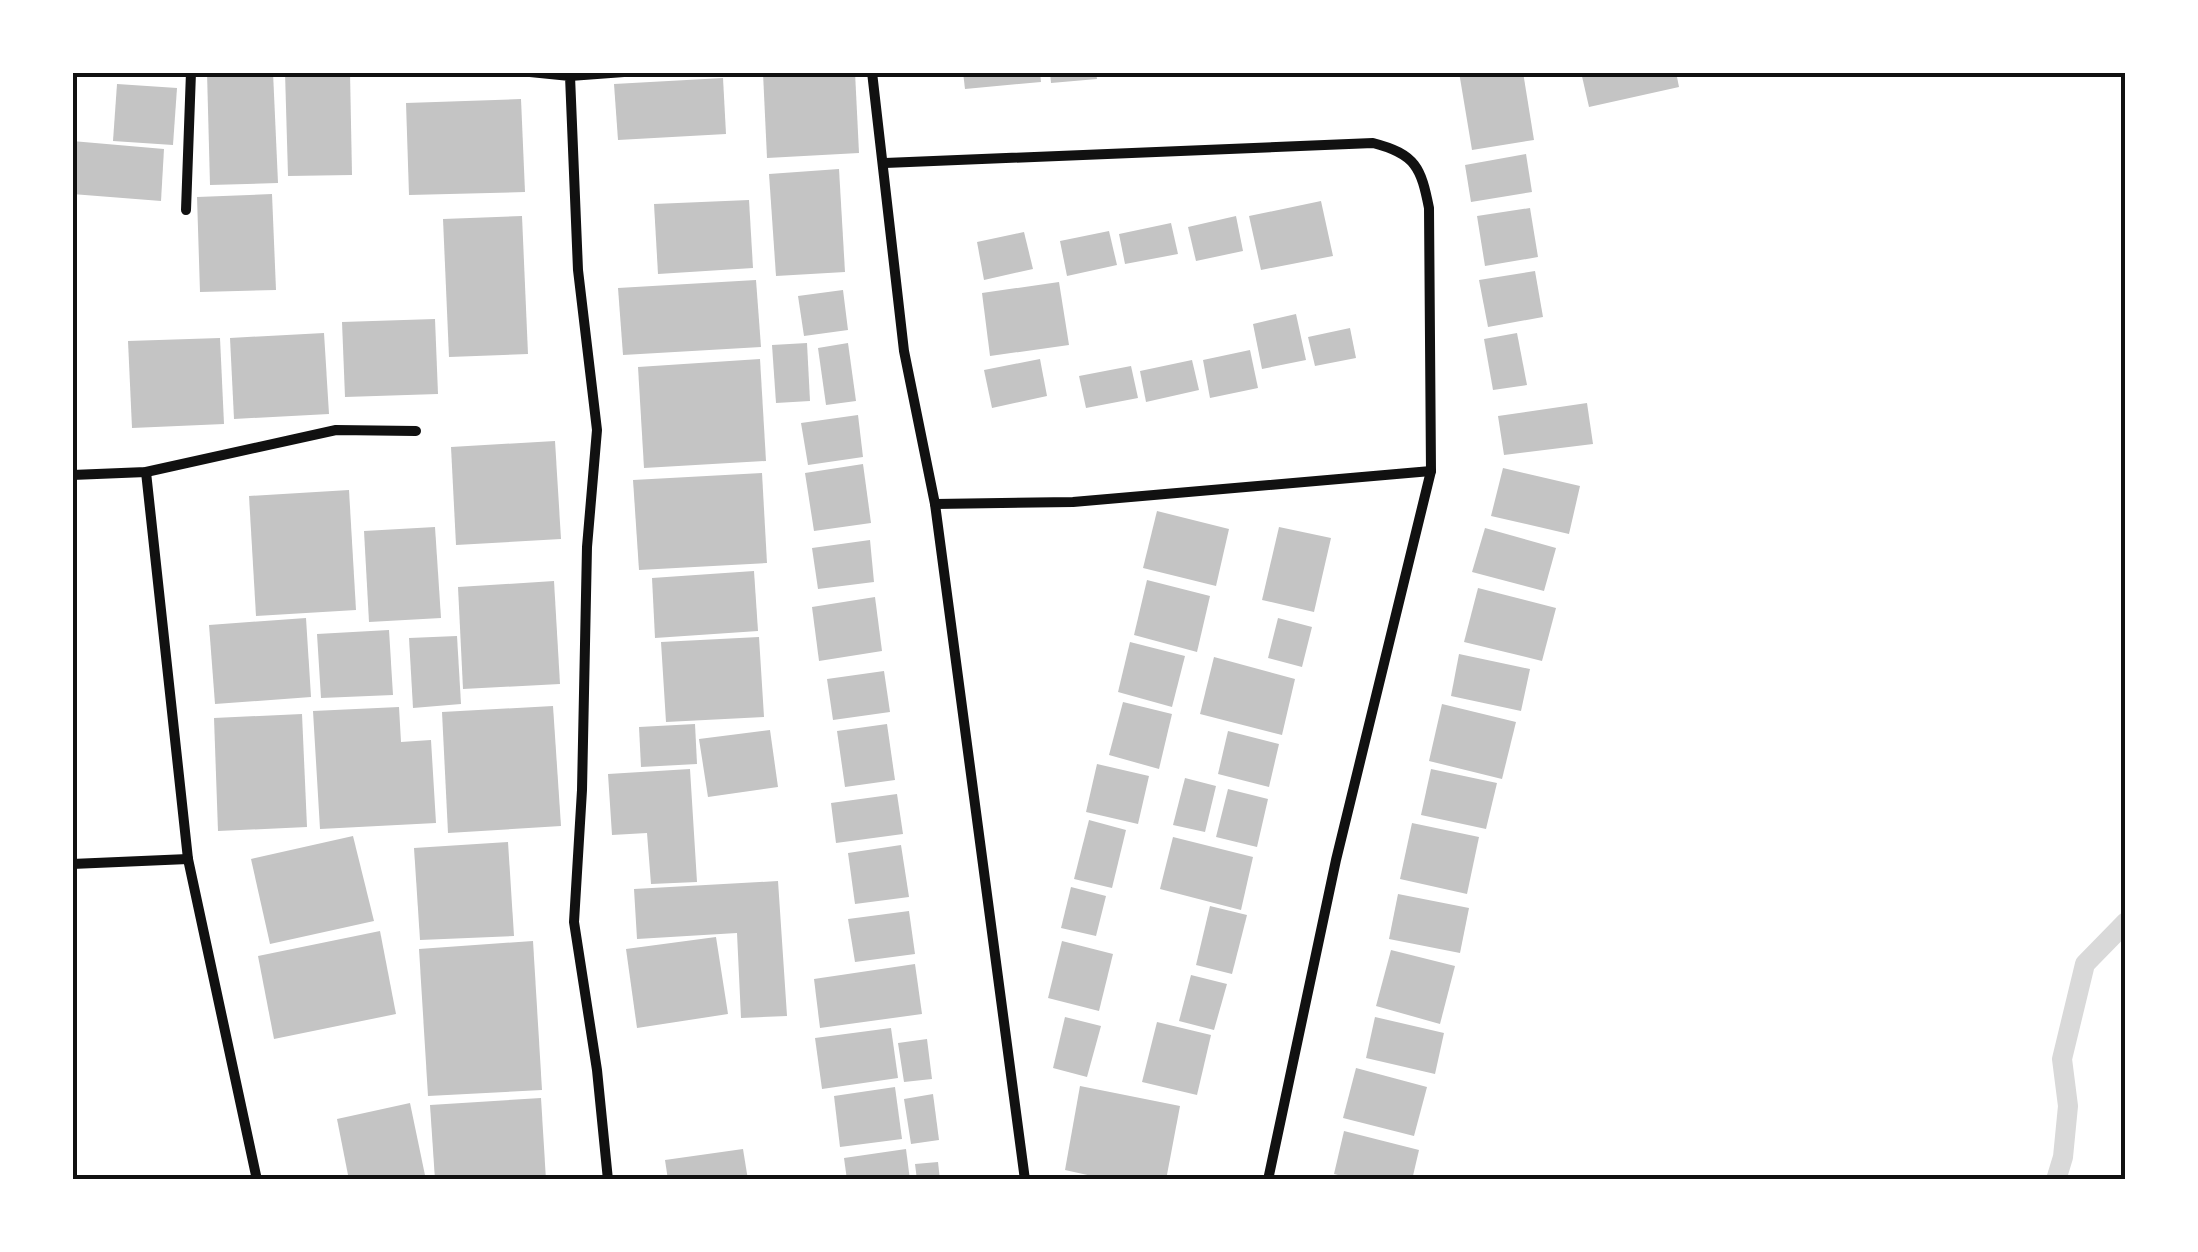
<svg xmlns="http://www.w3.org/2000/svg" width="2198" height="1252" font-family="Figtree,sans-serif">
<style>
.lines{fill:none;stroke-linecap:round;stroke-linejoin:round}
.stream{stroke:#d9d9d9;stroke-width:20}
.building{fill:#c4c4c4}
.minor{stroke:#111;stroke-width:10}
.neatline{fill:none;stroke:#111;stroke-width:4}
</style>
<rect width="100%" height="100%" fill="#fff"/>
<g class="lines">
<!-- stream -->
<path class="stream" d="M2056,1180L2063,1157L2068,1106L2062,1059L2085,964L2126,922"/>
</g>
<!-- building -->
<g class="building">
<path d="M207,72H273L278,183L210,185Z"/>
<path d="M285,72H350L352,175L288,176Z"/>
<path d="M855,72L859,153L767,158L763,73Z"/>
<path d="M963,72H1040L1041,82L965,89Z"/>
<path d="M1050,72H1096L1097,79L1051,83Z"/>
<path d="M1459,72H1523L1534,140L1472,150Z"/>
<path d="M1581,72H1676L1679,87L1589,107Z"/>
<path d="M723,78L726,134L618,140L614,84Z"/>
<path d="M117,84L177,88L173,145L113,141Z"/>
<path d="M521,99L525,192L409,195L406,103Z"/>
<path d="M72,141L164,149L161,201L72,194Z"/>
<path d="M1526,154L1532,192L1471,202L1465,165Z"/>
<path d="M839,169L845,272L776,276L769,174Z"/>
<path d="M272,194L276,290L200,292L197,197Z"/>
<path d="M749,200L753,268L658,274L654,204Z"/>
<path d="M1321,201L1333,256L1261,270L1249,216Z"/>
<path d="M1530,208L1538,257L1485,266L1477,216Z"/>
<path d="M522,216L528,354L449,357L443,219Z"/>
<path d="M1236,216L1243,251L1196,261L1188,227Z"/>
<path d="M1171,223L1178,254L1125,264L1119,234Z"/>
<path d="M1109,231L1117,265L1067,276L1060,241Z"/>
<path d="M1024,232L1033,269L984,280L977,242Z"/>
<path d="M1535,271L1543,317L1488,327L1479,280Z"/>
<path d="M756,280L761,347L623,355L618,288Z"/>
<path d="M1059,282L1069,345L990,356L982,293Z"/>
<path d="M843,290L848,330L804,336L798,296Z"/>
<path d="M1296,314L1306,360L1262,369L1253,324Z"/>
<path d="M435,319L438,394L345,397L342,322Z"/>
<path d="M1350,328L1356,358L1315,366L1308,337Z"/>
<path d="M324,333L329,414L234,419L230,338Z"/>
<path d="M1517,333L1527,385L1493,390L1484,339Z"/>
<path d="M220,338L224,424L132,428L128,341Z"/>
<path d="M807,343L810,401L776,403L772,345Z"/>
<path d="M848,343L856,401L826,405L818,348Z"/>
<path d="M1250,350L1258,388L1210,398L1203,360Z"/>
<path d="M760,359L766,461L644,468L638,367Z"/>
<path d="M1040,359L1047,396L992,408L984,370Z"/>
<path d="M1192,360L1199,390L1146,402L1140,371Z"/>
<path d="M1131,366L1138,398L1086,408L1079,376Z"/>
<path d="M1587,403L1593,444L1504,455L1498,416Z"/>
<path d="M858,415L863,457L808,465L801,423Z"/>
<path d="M555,441L561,539L456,545L451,447Z"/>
<path d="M863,464L871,523L814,531L805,473Z"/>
<path d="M1503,468L1580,486L1569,534L1491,516Z"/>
<path d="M762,473L767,563L639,570L633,480Z"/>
<path d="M349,490L356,610L256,616L249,496Z"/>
<path d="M1157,511L1229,529L1216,586L1143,568Z"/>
<path d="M435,527L441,618L369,622L364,531Z"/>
<path d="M1279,527L1331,538L1314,612L1262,600Z"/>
<path d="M1485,528L1556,548L1544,591L1472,572Z"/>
<path d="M870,540L874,582L818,589L812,548Z"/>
<path d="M754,571L758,631L655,638L652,578Z"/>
<path d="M1147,580L1210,596L1197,652L1134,635Z"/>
<path d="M554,581L560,684L463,689L458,587Z"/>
<path d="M1478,588L1556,608L1542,661L1464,642Z"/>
<path d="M875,597L882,651L819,661L812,607Z"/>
<path d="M306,618L311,697L215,704L209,625Z"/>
<path d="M1278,618L1312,627L1302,667L1268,658Z"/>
<path d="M389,630L393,695L321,698L317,634Z"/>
<path d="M457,636L461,704L413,708L409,638Z"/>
<path d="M759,637L764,717L666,722L661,642Z"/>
<path d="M1130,642L1185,656L1172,707L1118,692Z"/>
<path d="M1459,654L1530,669L1521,711L1451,696Z"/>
<path d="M1214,657L1295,679L1282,735L1200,714Z"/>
<path d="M884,671L890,712L833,720L827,679Z"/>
<path d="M1123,702L1172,714L1159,769L1109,755Z"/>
<path d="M1442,704L1516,722L1502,779L1429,761Z"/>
<path d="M553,706L561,826L448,833L442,712Z"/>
<path d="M399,707L401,742L431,740L436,823L320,829L313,711Z"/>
<path d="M302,714L307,827L218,831L214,718Z"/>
<path d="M695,724L697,764L641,767L639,727Z"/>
<path d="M887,724L895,780L845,787L837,731Z"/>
<path d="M770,730L778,787L708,797L699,739Z"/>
<path d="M1228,731L1279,744L1269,787L1218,774Z"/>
<path d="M1097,764L1149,776L1138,824L1086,812Z"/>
<path d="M690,769L697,882L651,884L647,833L612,835L608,774Z"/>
<path d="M1431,769L1497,783L1486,829L1421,815Z"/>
<path d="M1185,778L1216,786L1205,832L1173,825Z"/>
<path d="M1228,789L1268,799L1257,847L1216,837Z"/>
<path d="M897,794L903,834L836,843L831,803Z"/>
<path d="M1089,820L1126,830L1112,888L1074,879Z"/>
<path d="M1412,823L1479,837L1467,894L1400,879Z"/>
<path d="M353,836L374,921L270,944L251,859Z"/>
<path d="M1173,837L1253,857L1241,910L1160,889Z"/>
<path d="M508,842L514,936L420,940L414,848Z"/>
<path d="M901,845L909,897L855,904L848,853Z"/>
<path d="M778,881L787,1016L741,1018L737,933L637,939L634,889Z"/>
<path d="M1071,887L1106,896L1096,936L1061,928Z"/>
<path d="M1398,894L1469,908L1460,953L1389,939Z"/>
<path d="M1210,906L1247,915L1232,974L1196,965Z"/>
<path d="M909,911L915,954L855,962L848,919Z"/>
<path d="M380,931L396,1014L274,1039L258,956Z"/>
<path d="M716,937L728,1014L637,1028L626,949Z"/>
<path d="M533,941L542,1090L428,1096L419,949Z"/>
<path d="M1062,941L1113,954L1099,1011L1048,998Z"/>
<path d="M1391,950L1455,966L1440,1024L1376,1006Z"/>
<path d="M915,964L922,1014L820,1028L814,979Z"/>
<path d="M1191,975L1227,984L1214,1030L1179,1021Z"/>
<path d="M1065,1017L1101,1026L1087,1077L1053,1068Z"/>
<path d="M1375,1017L1444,1033L1435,1074L1366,1058Z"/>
<path d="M1157,1022L1211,1035L1197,1095L1142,1082Z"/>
<path d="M891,1028L898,1078L822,1089L815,1038Z"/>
<path d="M927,1039L932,1079L904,1082L898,1043Z"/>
<path d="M1356,1068L1427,1087L1414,1136L1343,1118Z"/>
<path d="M1080,1086L1180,1106L1166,1180H1110L1065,1170Z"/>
<path d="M895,1087L902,1139L840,1147L834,1096Z"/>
<path d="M933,1094L939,1140L911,1144L904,1099Z"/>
<path d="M541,1098L546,1180H435L430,1105Z"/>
<path d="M410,1103L426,1180H349L337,1119Z"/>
<path d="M1344,1131L1419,1150L1412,1180H1358L1334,1174Z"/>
<path d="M743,1149L748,1180H668L665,1160Z"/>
<path d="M906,1149L910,1180H847L844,1158Z"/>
<path d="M938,1162L940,1180H917L915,1164Z"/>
</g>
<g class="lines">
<!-- minor -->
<g class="minor">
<path d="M530,72L570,76L578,270L597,430L587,547L582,790L574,922L597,1070L608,1180"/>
<path d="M872,72L904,351L935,504L1025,1180"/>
<path d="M570,76L624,72"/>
<path d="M885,163L1373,143C1416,154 1421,168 1429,208L1431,471L1336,860L1268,1180"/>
<path d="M186,210L191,72"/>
<path d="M146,472L188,859L257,1180"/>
<path d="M72,475L146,472L336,430L416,431"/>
<path d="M935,504L1073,502L1431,471"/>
<path d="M72,864L188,859"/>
</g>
</g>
<!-- border -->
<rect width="2198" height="1252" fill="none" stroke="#ffffff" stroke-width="150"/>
<rect x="75" y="75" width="2048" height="1102" class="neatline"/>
</svg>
